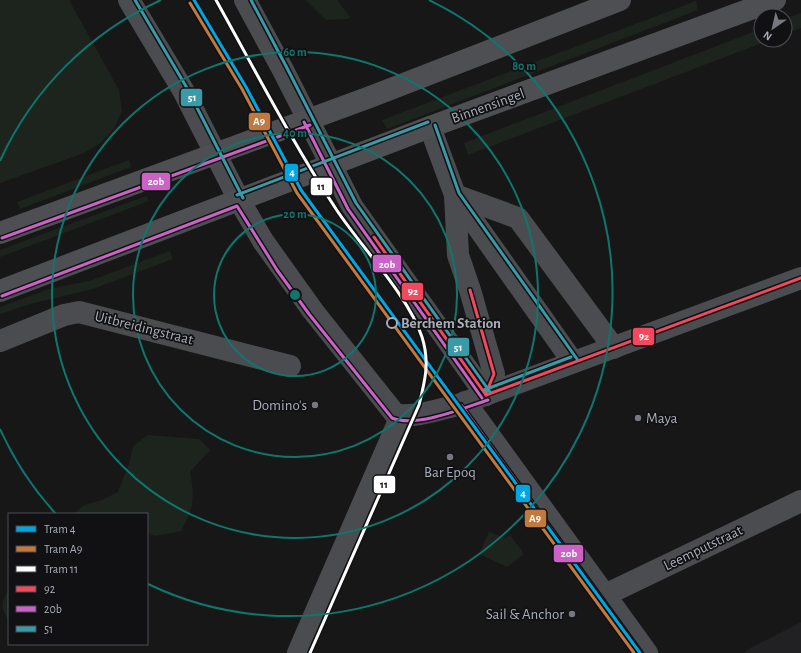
<svg xmlns="http://www.w3.org/2000/svg" width="801" height="653" font-family="'Alegreya Sans',sans-serif">
<style>
.built{fill:#212123}
.green{fill:#1d241e}
.lines{fill:none;stroke-linecap:round;stroke-linejoin:round}
.minor{stroke:#4b4c50;stroke-width:22}
.major{stroke:#4d4f52;stroke-width:22}
.bus-1-casing{stroke:#111113;stroke-width:6}
.bus-2-casing{stroke:#111113;stroke-width:6}
.bus-3-casing{stroke:#111113;stroke-width:6}
.bus-1{stroke:#f3495e;stroke-width:3}
.bus-2{stroke:#cb63c6;stroke-width:3}
.bus-3{stroke:#3a9aa8;stroke-width:3}
.tram-1-casing{stroke:#111113;stroke-width:6}
.tram-2-casing{stroke:#111113;stroke-width:6}
.tram-3-casing{stroke:#111113;stroke-width:6}
.tram-1{stroke:#00a6e2;stroke-width:3}
.tram-2{stroke:#c27940;stroke-width:3}
.tram-3{stroke:#fff;stroke-width:3}
.ring{fill:none;stroke:#0f766e;stroke-width:2}
.stop-dot{fill:#111113;stroke:#a8adb8;stroke-width:2}
.poi-dot{fill:#757880;stroke:#111113;stroke-width:1.5}
.labels{text-anchor:middle;dominant-baseline:central;stroke-width:3.5;stroke-linejoin:round;paint-order:stroke}
.street-label{font-size:15px;fill:#a8adb8;stroke:#111113}
.stop-label{font-size:15px;font-weight:bold;fill:#a8adb8;stroke:#111113;text-anchor:start}
.poi-label{font-size:15px;fill:#a8adb8;stroke:#111113;text-anchor:end}
.centre{fill:#0f766e;stroke:#111113;stroke-width:2}
.ring-label{font-size:12px;text-anchor:middle;font-weight:bold;fill:#0f766e;stroke:#111113;stroke-width:3.5;stroke-linejoin:round;paint-order:stroke}
.line-badge{stroke:#111113;stroke-width:1.5}
.badge-label{font-size:11px;text-anchor:middle;font-weight:bold;fill:#fff}
.pale-badge-label{font-size:11px;text-anchor:middle;font-weight:bold;fill:#111}
</style>
<rect width="100%" height="100%" fill="#171717"/>
<!-- built -->
<path class="built" d="M801,622V653H744L750,648Z"/>
<!-- green -->
<g class="green">
<path d="M0,0H69L119,90L122,111L114,129L99,144L84,153L0,183Z"/>
<path d="M306,0H337L350,17L348,19L326,20Z"/>
<path d="M696,1L698,10L387,129L382,120Z"/>
<path d="M801,13V28L785,34V19Z"/>
<path d="M761,29V40H770L468,155L464,143Z"/>
<path d="M129,160L131,167L20,209L17,202Z"/>
<path d="M146,196L149,201L0,257V250Z"/>
<path d="M170,251L173,259L93,289L30,304L0,314V307L49,289L89,281Z"/>
<path d="M148,435L199,439L210,450L190,472C195,497 194,508 181,531L155,536L147,532V514H74L84,505L102,500L118,492L129,463L133,446Z"/>
<path d="M489,532L505,538L510,535L524,554L507,567L479,554Z"/>
<path d="M9,590V620C0,609 1,601 9,590Z"/>
</g>
<g class="lines">
<!-- minor -->
<g class="minor">
<path d="M129,0L183,90L239,200L263,241L313,311L395,414C411,419 441,409 458,405L801,278"/>
<path d="M245,0L283,70L352,206L486,395"/>
<path d="M430,127L455,195L573,362"/>
<path d="M455,195L518,218L614,348"/>
<path d="M455,195L458,255L470,290L494,374L486,395"/>
<path d="M0,341L64,315L79,312L290,366"/>
<path d="M465,402L647,653"/>
<path d="M605,595L801,501"/>
<path d="M298,653L401,416"/>
</g>
<!-- major -->
<g class="major">
<path d="M0,233L370,97L620,0"/>
<path d="M0,291L430,127L775,0"/>
</g>
<!-- bus-1 casing -->
<g class="bus-1-casing">
<g id="bus-1">
<path d="M374,237L486,395"/>
<path d="M470,290L494,374L486,393"/>
<path d="M486,395L801,278"/>
</g>
</g>
<!-- bus-2 casing -->
<g class="bus-2-casing">
<g id="bus-2">
<path d="M304,122L348,209L482,398"/>
<path d="M2,238L310,125"/>
<path d="M2,296L237,206L277,270L309,314L392,418C417,428 463,408 488,400"/>
<path d="M461,405L641,653"/>
</g>
</g>
<!-- bus-3 casing -->
<g class="bus-3-casing">
<g id="bus-3">
<path d="M135,0L187,88L243,198"/>
<path d="M251,0L287,68L356,203L490,392"/>
<path d="M435,125L459,193L577,359"/>
<path d="M237,195L428,122"/>
<path d="M484,390L571,357"/>
</g>
</g>
<!-- bus-1 -->
<use href="#bus-1" class="bus-1"/>
<!-- bus-2 -->
<use href="#bus-2" class="bus-2"/>
<!-- bus-3 -->
<use href="#bus-3" class="bus-3"/>
<!-- tram-1 casing -->
<g class="tram-1-casing">
<path id="tram-1" d="M194,0L246,87L301,190L640,653"/>
</g>
<!-- tram-2 casing -->
<g class="tram-2-casing">
<path id="tram-2" d="M190,3L242,89L297,193L634,653"/>
</g>
<!-- tram-3 casing -->
<g class="tram-3-casing">
<path id="tram-3" d="M216,0C255,70 292,142 336,209C361,247 408,295 422,337C430,362 425,381 419,405L310,653"/>
</g>
<!-- tram-1 -->
<use href="#tram-1" class="tram-1"/>
<!-- tram-2 -->
<use href="#tram-2" class="tram-2"/>
<!-- tram-3 -->
<use href="#tram-3" class="tram-3"/>
</g>
<!-- distance rings -->
<g class="ring">
<circle cx="295" cy="295" r="81"/>
<circle cx="295" cy="295" r="162"/>
<circle cx="295" cy="295" r="243"/>
<path d="M56 514A324 324 0 0 1 0 429M0 161A324 324 0 0 1 161 0M429 0A324 324 0 1 1 148 584"/>
</g>
<!-- markers -->
<circle class="stop-dot" cx="392" cy="323" r="5"/>
<g class="poi-dot">
<circle cx="315" cy="405" r="4"/>
<circle cx="638" cy="418" r="4"/>
<circle cx="450" cy="457" r="4"/>
<circle cx="572" cy="614" r="4"/>
</g>
<g class="labels">
<!-- street labels -->
<g class="street-label">
<text transform="translate(488 106) rotate(-20)">Binnensingel</text>
<text transform="translate(144 328) rotate(14)">Uitbreidingstraat</text>
<text transform="translate(703 548) rotate(-26)">Leemputstraat</text>
</g>
<!-- stop labels -->
<g class="stop-label">
<text x="401" y="323">Berchem Station</text>
</g>
<!-- poi labels -->
<g class="poi-label">
<text x="307" y="405">Domino's</text>
<text x="646" y="418" text-anchor="start">Maya</text>
<text x="450" y="472" text-anchor="middle">Bar Epoq</text>
<text x="564" y="614">Sail &amp; Anchor</text>
</g>
</g>
<circle cx="295" cy="295" r="6" class="centre"/>
<g class="ring-label">
<text x="295" y="56">60 m</text>
<text x="524" y="70">80 m</text>
<text x="295" y="137">40 m</text>
<text x="295" y="218">20 m</text>
</g>
<g class="line-badge">
<rect x="180" y="88" width="23" height="19" rx="4" fill="#3a9aa8"/>
<rect x="248" y="112" width="23" height="19" rx="4" fill="#c27940"/>
<rect x="284" y="163" width="15" height="19" rx="4" fill="#00a6e2"/>
<rect x="141" y="172" width="30" height="19" rx="4" fill="#cb63c6"/>
<rect x="310" y="177" width="23" height="19" rx="4" fill="#fff"/>
<rect x="372" y="254" width="30" height="19" rx="4" fill="#cb63c6"/>
<rect x="401" y="282" width="23" height="19" rx="4" fill="#f3495e"/>
<rect x="632" y="327" width="23" height="19" rx="4" fill="#f3495e"/>
<rect x="447" y="337" width="23" height="20" rx="4" fill="#3a9aa8"/>
<rect x="373" y="475" width="23" height="19" rx="4" fill="#fff"/>
<rect x="515" y="484" width="16" height="19" rx="4" fill="#00a6e2"/>
<rect x="524" y="509" width="23" height="19" rx="4" fill="#c27940"/>
<rect x="553" y="544" width="31" height="19" rx="4" fill="#cb63c6"/>
</g>
<g class="badge-label">
<text x="192" y="101">51</text>
<text x="259" y="125">A9</text>
<text x="292" y="176">4</text>
<text x="156" y="185">20b</text>
<text x="387" y="268">20b</text>
<text x="413" y="295">92</text>
<text x="644" y="340">92</text>
<text x="458" y="351">51</text>
<text x="523" y="497">4</text>
<text x="535" y="522">A9</text>
<text x="569" y="557">20b</text>
</g>
<g class="pale-badge-label">
<text x="321" y="190">11</text>
<text x="384" y="488">11</text>
</g>
<!-- legend -->
<rect x="8" y="513" width="140" height="132" fill="#111113" stroke="#4d4f55"/>
<rect x="16" y="526" width="20" height="6" fill="#00a6e2" stroke="#4d4f55"/>
<text x="44" y="533" font-size="12" fill="#a8adb8">Tram 4</text>
<rect x="16" y="546" width="20" height="6" fill="#c27940" stroke="#4d4f55"/>
<text x="44" y="553" font-size="12" fill="#a8adb8">Tram A9</text>
<rect x="16" y="566" width="20" height="6" fill="#ffffff" stroke="#4d4f55"/>
<text x="44" y="573" font-size="12" fill="#a8adb8">Tram 11</text>
<rect x="16" y="586" width="20" height="6" fill="#f3495e" stroke="#4d4f55"/>
<text x="44" y="593" font-size="12" fill="#a8adb8">92</text>
<rect x="16" y="606" width="20" height="6" fill="#cb63c6" stroke="#4d4f55"/>
<text x="44" y="613" font-size="12" fill="#a8adb8">20b</text>
<rect x="16" y="626" width="20" height="6" fill="#3a9aa8" stroke="#4d4f55"/>
<text x="44" y="633" font-size="12" fill="#a8adb8">51</text>
<!-- north arrow -->
<g transform="translate(773 28) rotate(214)"><circle r="19" fill="#111113" stroke="#4d4f55"/>
<path d="M0-3L7 15L0 10L-7 15Z" fill="#757880"/>
<text y="-6" font-size="11" font-weight="bold" text-anchor="middle" fill="#a8adb8">N</text>
</g>
</svg>
